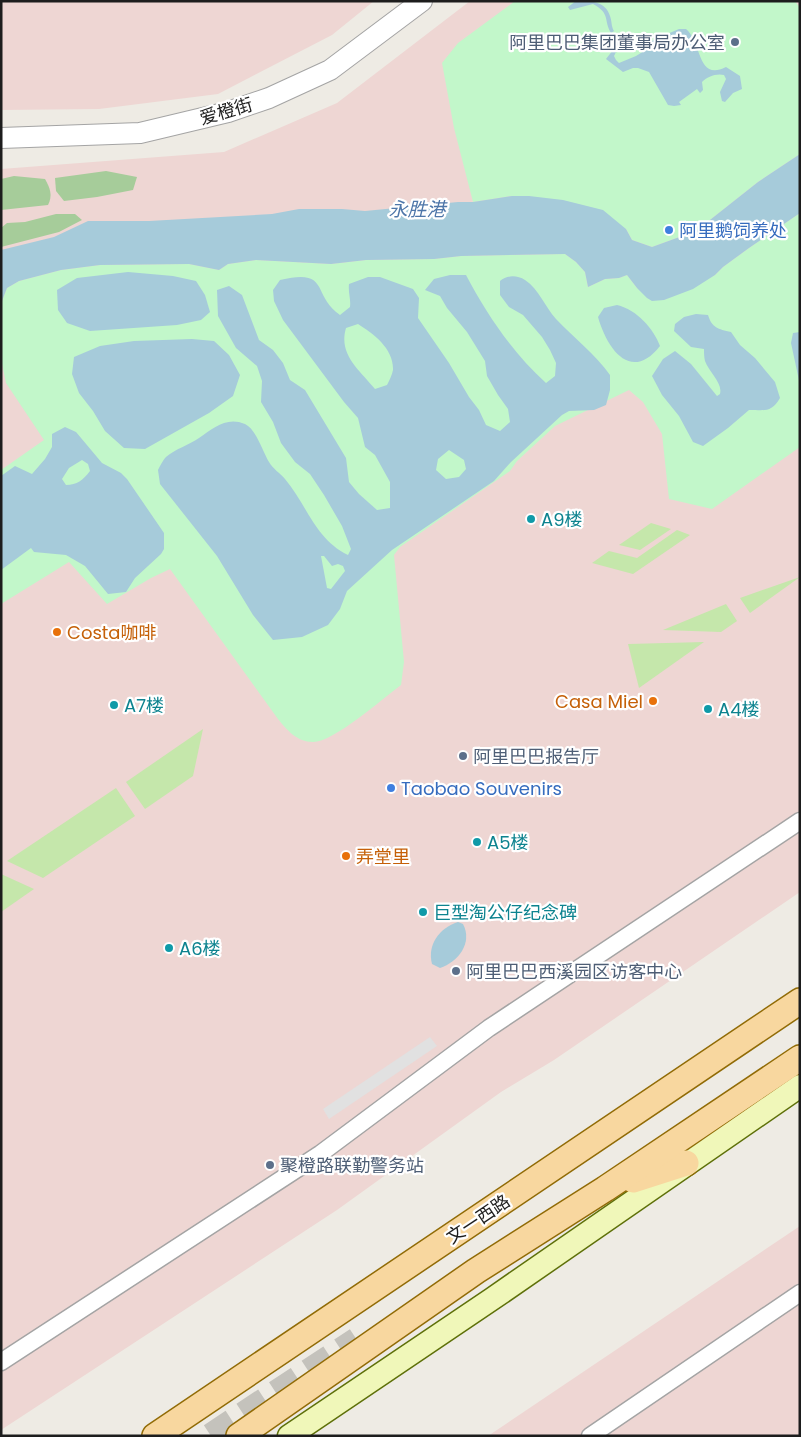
<svg xmlns="http://www.w3.org/2000/svg" width="801" height="1437" font-family="Poppins,'Noto Sans SC',sans-serif">
<style>
.commercial{fill:#eed6d3}
.grass{fill:#c5e7ab}
.forest{fill:#a6cc9a}
.park{fill:#c2f7ca}
.parking{fill:#e1e1e1}
.water{fill:#a6cbda;fill-rule:evenodd}
.lines{fill:none;stroke-linecap:round;stroke-linejoin:round}
.trunk-tunnel{stroke:#c4c2bc;stroke-width:26;stroke-dasharray:26 13;stroke-linecap:butt}
.minor-casing{stroke:#a4a4a4;stroke-width:19}
.tertiary-casing{stroke:#a4a4a4;stroke-width:22}
.secondary-casing{stroke:#5e7009;stroke-width:25}
.primary-casing{stroke:#916b06;stroke-width:28}
.minor{stroke:#fff;stroke-width:16}
.tertiary{stroke:#fff;stroke-width:20}
.secondary{stroke:#f0f7b9;stroke-width:22}
.primary{stroke:#f8d79f;stroke-width:25}
.service-dot{fill:#5c6f8a;stroke:#fff;stroke-width:2}
.shop-dot{fill:#3f7fe0;stroke:#fff;stroke-width:2}
.culture-dot{fill:#0f9aa8;stroke:#fff;stroke-width:2}
.food-dot{fill:#e8710a;stroke:#fff;stroke-width:2}
.labels{text-anchor:middle;dominant-baseline:central;stroke-width:4.5;stroke-linejoin:round;paint-order:stroke}
.service-label{font-size:18px;fill:#4e5e75;stroke:#fff;text-anchor:start}
.street-label{font-size:18px;fill:#1d1d1d;stroke:#fff}
.shop-label{font-size:18px;fill:#366cbe;stroke:#fff;text-anchor:start}
.culture-label{font-size:18px;fill:#0d838f;stroke:#fff;text-anchor:start}
.food-label{font-size:18px;fill:#c56008;stroke:#fff;text-anchor:start}
.water-label{font-size:19px;font-style:italic;fill:#4e76a9;stroke:#fff}
</style>
<rect width="100%" height="100%" fill="#eeebe4"/>
<!-- commercial -->
<g class="commercial">
<path d="M1,1H374L332,35L218,94L99,109L1,110Z"/>
<path d="M470,1H800V892L554,1060L501,1092L337,1210L1,1430V169L224,152L337,103Z"/>
<path d="M800,1226V1436H488Z"/>
</g>
<!-- grass -->
<g class="grass">
<path d="M651,523L671,529L640,550L619,545Z"/>
<path d="M677,530L690,535L633,574L592,563L609,551L637,558Z"/>
<path d="M800,577L750,613L740,598Z"/>
<path d="M726,604L737,621L721,632L663,630Z"/>
<path d="M704,642L639,688L628,644Z"/>
<path d="M203,729L193,776L145,809L126,782Z"/>
<path d="M116,788L135,816L43,878L7,861Z"/>
<path d="M1,874L34,889L1,912Z"/>
</g>
<!-- forest -->
<g class="forest">
<path d="M106,171L137,177L133,190L97,197L64,201L56,191L55,178Z"/>
<path d="M14,176L45,179C50,188 53,195 48,205L1,210V179Z"/>
<path d="M56,214H75L82,220L59,232L1,247V228L7,223L25,222Z"/>
</g>
<!-- park -->
<g class="park">
<path d="M515,1H795L800,8V154L758,182L696,231L652,247L632,240L626,229L529,196H512L473,202L454,128L442,63L458,43Z"/>
<path d="M800,213V447L712,509L669,499L662,434L643,402L629,390L555,426L517,461L510,471L400,547L394,555L404,662L401,685C382,699 334,742 313,742C297,742 287,730 278,719L170,569L151,578L107,604L69,562L1,604V470L44,440L6,383L1,359V310L2,301L7,288L19,281L61,270L100,265L189,264L219,270L228,264L256,260L331,264L366,260L434,259L461,256L565,254L576,262L585,272L588,287L605,279L619,278L627,275L637,288L664,300L715,275L723,267L749,248Z"/>
</g>
<!-- parking -->
<path class="parking" d="M430,1037L437,1046L329,1119L323,1109Z"/>
<!-- water -->
<g class="water">
<path d="M576,1C589,1 605,0 610,16C612,21 611,26 614,31L611,33C603,19 611,14 593,4L570,10L568,7Z"/>
<path d="M679,29H686C702,42 697,82 726,67L740,76L742,89L733,93L725,102L722,101L720,92L726,79L724,75C716,73 707,77 702,82L703,90L700,93L697,89L679,102L681,105L674,106L668,105L649,72L638,68H633L623,72L606,59L613,50L614,44L619,41V46L614,56L616,60L619,63L636,56L644,51L653,40Z"/>
<path d="M800,154V213L749,248L723,267L715,275L693,289L664,300L652,301L647,298L637,288L627,275L619,278L605,279L588,287L585,272L576,262L565,254L461,256L434,259L366,260L331,264L256,260L228,264L219,270L189,264L100,265L61,270L19,281L7,288L2,301L1,310V250L54,237L88,221H149L272,214L299,209H342L365,211L458,202H473L512,196H529L563,200L603,210L626,229L632,240L652,247L696,231L758,182Z"/>
<path d="M128,272L173,276L196,281L205,295L210,312L201,320L177,325L90,331L67,323L58,310L57,290L77,278Z"/>
<path d="M450,275H466C487,315 513,353 546,383L555,376L556,363L550,350L542,337L523,315L509,307L500,295V281C507,275 517,275 525,280C539,289 545,307 556,319C574,338 595,354 610,375V390L606,405L594,410L569,411L562,415L511,462L494,481L392,550L347,591L340,609L328,625L302,637L273,640L253,615L217,556L160,484L158,470C160,466 163,460 166,457C175,449 189,445 199,438C213,428 227,416 245,424C256,429 263,452 269,462C273,469 280,473 285,479C307,505 315,539 348,555L351,549L342,526L324,495L310,474L295,462L281,443L273,422L261,402L262,381L257,366L236,348L218,316L217,290L229,286L242,295L259,340L273,350L283,363L290,380L305,390L346,458L349,482L359,494L377,510L390,508V482L375,455L365,447L358,418L344,402L283,320L274,301L273,290L280,280C331,268 311,295 340,315L350,307C351,299 348,293 349,284L368,277H380L413,289L419,298L418,318L449,363L469,397L479,410L486,425L500,431L510,422L508,409L498,395L487,376L485,361L467,332L447,308L440,296L425,290L434,279ZM358,324C374,334 394,349 393,370C392,375 389,381 387,385L375,389C360,370 338,355 346,328ZM449,450L464,460L466,469L459,477L446,479L436,470L438,459ZM321,556H324L332,566L338,564L343,566L345,571L331,589L327,588Z"/>
<path d="M617,305C637,310 653,328 660,346C631,383 607,349 598,317L604,308Z"/>
<path d="M696,314L708,315C712,328 718,329 731,332L740,345L755,358L775,382L780,398C771,413 765,410 749,410L728,428L703,446L693,442L679,416L662,395L652,376L663,359L675,351L691,364L717,396L720,394C723,383 709,372 705,361C704,357 704,353 704,349L691,347L674,331L675,324L684,317Z"/>
<path d="M800,332V385L791,343L793,333Z"/>
<path d="M192,339L214,341L229,355L240,375L233,396L209,413L145,449L124,448L105,431L93,411L79,393L72,374L74,357L100,346L134,341Z"/>
<path d="M65,427L76,432L102,463L121,473L127,479L164,533V549L161,554L135,578L126,592L108,594L85,566L66,555L34,552L31,548L1,570V476L15,466L32,474L45,459L52,447V434ZM82,460L88,464L90,471C83,480 77,485 66,485L62,479L69,468Z"/>
<path d="M458,922L463,924C473,943 458,962 440,968L432,964C427,945 439,928 458,922Z"/>
</g>
<g class="lines">
<!-- trunk-tunnel -->
<path class="trunk-tunnel" d="M211,1436L357,1340"/>
<!-- minor casing -->
<g class="minor-casing">
<g id="minor">
<path d="M1,1362L320,1154L489,1028L800,821"/>
<path d="M590,1436L800,1293"/>
</g>
</g>
<!-- tertiary casing -->
<g class="tertiary-casing">
<path id="tertiary" d="M1,138L140,133L228,112L269,98L330,70L422,1"/>
</g>
<!-- secondary casing -->
<g class="secondary-casing">
<path id="secondary" d="M289,1436L492,1299L800,1086"/>
</g>
<!-- primary casing -->
<g class="primary-casing">
<g id="primary">
<path d="M633,1180L686,1163"/>
<path d="M155,1436L800,1001"/>
<path d="M239,1436L476,1271L605,1189L800,1058"/>
</g>
</g>
<!-- minor -->
<use href="#minor" class="minor"/>
<!-- tertiary -->
<use href="#tertiary" class="tertiary"/>
<!-- secondary -->
<use href="#secondary" class="secondary"/>
<!-- primary -->
<use href="#primary" class="primary"/>
</g>
<!-- markers -->
<g class="service-dot">
<circle cx="735" cy="42" r="5"/>
<circle cx="463" cy="756" r="5"/>
<circle cx="456" cy="971" r="5"/>
<circle cx="270" cy="1165" r="5"/>
</g>
<g class="shop-dot">
<circle cx="669" cy="230" r="5"/>
<circle cx="391" cy="788" r="5"/>
</g>
<g class="culture-dot">
<circle cx="531" cy="519" r="5"/>
<circle cx="114" cy="705" r="5"/>
<circle cx="708" cy="709" r="5"/>
<circle cx="477" cy="842" r="5"/>
<circle cx="423" cy="912" r="5"/>
<circle cx="169" cy="948" r="5"/>
</g>
<g class="food-dot">
<circle cx="57" cy="632" r="5"/>
<circle cx="653" cy="701" r="5"/>
<circle cx="346" cy="856" r="5"/>
</g>
<g class="labels">
<!-- service labels -->
<g class="service-label">
<text x="725" y="42" text-anchor="end">阿里巴巴集团董事局办公室</text>
<text x="473" y="756">阿里巴巴报告厅</text>
<text x="466" y="971">阿里巴巴西溪园区访客中心</text>
<text x="280" y="1165">聚橙路联勤警务站</text>
</g>
<!-- street labels -->
<g class="street-label">
<text transform="translate(226 111) rotate(-16)">爱橙街</text>
<text transform="translate(478 1219) rotate(-34)">文一西路</text>
</g>
<!-- shop labels -->
<g class="shop-label">
<text x="679" y="230">阿里鹅饲养处</text>
<text x="401" y="788">Taobao Souvenirs</text>
</g>
<!-- culture labels -->
<g class="culture-label">
<text x="541" y="519">A9楼</text>
<text x="124" y="705">A7楼</text>
<text x="718" y="709">A4楼</text>
<text x="487" y="842">A5楼</text>
<text x="433" y="912">巨型淘公仔纪念碑</text>
<text x="179" y="948">A6楼</text>
</g>
<!-- food labels -->
<g class="food-label">
<text x="67" y="632">Costa咖啡</text>
<text x="643" y="701" text-anchor="end">Casa Miel</text>
<text x="356" y="856">弄堂里</text>
</g>
<!-- water labels -->
<g class="water-label">
<text x="417" y="209">永胜港</text>
</g>
</g>
<!-- border -->
<rect width="801" height="1437" fill="none" stroke="#1d1d1d" stroke-width="5"/>
</svg>
